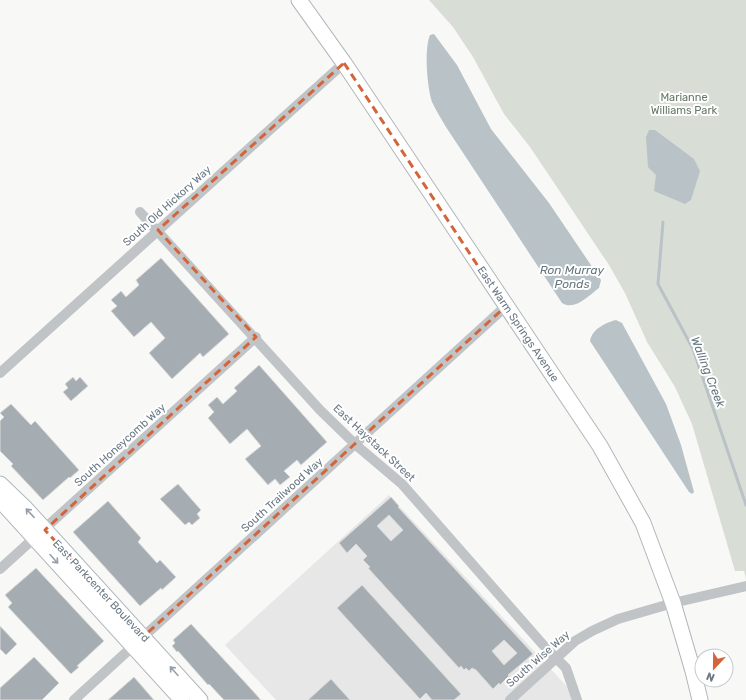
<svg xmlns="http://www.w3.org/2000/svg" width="746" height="700" font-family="Rubik,sans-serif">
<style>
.built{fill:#e6e7e6}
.green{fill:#d8ddd6}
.water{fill:#b9c2c7}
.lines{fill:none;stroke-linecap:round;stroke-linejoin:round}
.stream{stroke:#b9c2c7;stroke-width:3}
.building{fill:#a5adb2;stroke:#dadad8;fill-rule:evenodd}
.secondary-casing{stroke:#b2b7bc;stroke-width:17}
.street{stroke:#c0c4c7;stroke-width:10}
.secondary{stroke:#fff;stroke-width:15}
.oneway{stroke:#97a0a9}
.marked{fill:none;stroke:#d4653b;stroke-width:3;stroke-dasharray:8 5;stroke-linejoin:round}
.labels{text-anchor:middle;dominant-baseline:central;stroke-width:4;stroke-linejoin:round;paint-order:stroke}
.park-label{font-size:11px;fill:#677765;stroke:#fff}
.street-label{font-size:11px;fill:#6a7884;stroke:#fff}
.water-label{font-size:12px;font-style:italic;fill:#66777f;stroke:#fff}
</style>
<rect width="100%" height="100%" fill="#f8f8f6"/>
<!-- built -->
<path class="built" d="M389,495L573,693L574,700H276L225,645Z"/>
<!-- green -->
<path class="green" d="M429,0H746V579L744,571H735L692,424L675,387L647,342L625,293L609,265L530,147L504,114L473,57L453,27Z"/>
<!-- water -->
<g class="water">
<path d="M434,34L457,65L491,129L549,203L601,280L599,288C588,296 575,311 562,303L446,127C441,119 436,110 432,102C427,87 424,49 430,35Z"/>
<path d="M649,130H655L694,159L700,171L691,200L685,204L654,191L656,175L648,167L646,137Z"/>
<path d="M616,320L622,323L666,404L681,445L694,492L692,494L689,492L590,341C592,329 605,323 616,320Z"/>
</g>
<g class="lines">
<!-- stream -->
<path class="stream" d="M663,222L658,284L693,349L746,505"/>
</g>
<!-- building -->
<g class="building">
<path d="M161,258L229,334L203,357L200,353L172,379L149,353L165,338L151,322L134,337L111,311L117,306L111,300L121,291L126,297L139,285L136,280Z"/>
<path d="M259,365L327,442L301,465L297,460L284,471L290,477L280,485L275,479L268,485L245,459L261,446L247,429L230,444L208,418L214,412L208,405L217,397L223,404L237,391L234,388Z"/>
<path d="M73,377L76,381L80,377L88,386L71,401L63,392L68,388L65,384Z"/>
<path d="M11,404L31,425L35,421L79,470L70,478L69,477L43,500L11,466L13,464L0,451V421L4,417L0,413Z"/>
<path d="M178,484L201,510L197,514L200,518L192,525L189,522L185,525L160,499Z"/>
<path d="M391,497L399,506L398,507L533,654L508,675L509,676L500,685L499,683L493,689L476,670L472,668L469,671L466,668L464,670L461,666L459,668L368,568L370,567L363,560L367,556L356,544L347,553L339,543ZM389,515L403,530L391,541L377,526ZM504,640L517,653L504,665L492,651Z"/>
<path d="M108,501L141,538L138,542L157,563L160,560L176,577L162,590L161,588L140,606L73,532Z"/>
<path d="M36,568L104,641L77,666L79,667L71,674L8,607L12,603L5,595Z"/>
<path d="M362,585L461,694L454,700H432L426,693L420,699L337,608Z"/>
<path d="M191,624L252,690L261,700H224L209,684L208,685L178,651L177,652L172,646L175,643L173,640Z"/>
<path d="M0,626L17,644L6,655L0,649Z"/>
<path d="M34,657L59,683L42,700H0V688Z"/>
<path d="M134,677L154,700H108Z"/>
<path d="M331,679L350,700H308Z"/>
</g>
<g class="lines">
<!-- secondary casing -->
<g class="secondary-casing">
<g id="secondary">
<path d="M299,0L344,63L600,446L643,523L673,603L693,671L700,700"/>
<path d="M0,484L26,509L200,700"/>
<path d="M0,500L182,700"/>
</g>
</g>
<!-- street -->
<g class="street">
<path d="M140,212L320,410L356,445L402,484L545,647L566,668L577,700"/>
<path d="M0,373L344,63"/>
<path d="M0,569L256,337"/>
<path d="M74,700L505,307"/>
<path d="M510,700L575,641L592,631L618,619L673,603L746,586"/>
</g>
<!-- secondary -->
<use href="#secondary" class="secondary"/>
</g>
<!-- one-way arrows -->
<defs><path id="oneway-shaft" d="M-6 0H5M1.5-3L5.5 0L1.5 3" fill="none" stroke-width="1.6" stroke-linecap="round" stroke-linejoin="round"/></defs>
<g class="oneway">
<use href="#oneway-shaft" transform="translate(30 513) rotate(-133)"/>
<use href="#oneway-shaft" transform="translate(54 559) rotate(48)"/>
<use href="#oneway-shaft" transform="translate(174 671) rotate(-132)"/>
</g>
<!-- marked area -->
<path class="marked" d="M344,63L505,307L143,637L45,530L256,337L158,230Z"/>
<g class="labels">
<!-- park labels -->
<g class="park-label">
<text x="684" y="97">Marianne<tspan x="684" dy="13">Williams Park</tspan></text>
</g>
<!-- street labels -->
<g class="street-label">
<text transform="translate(167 206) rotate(-42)">South Old Hickory Way</text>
<text transform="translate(518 324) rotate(56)">East Warm Springs Avenue</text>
<text transform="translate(374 443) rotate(43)">East Haystack Street</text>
<text transform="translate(120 445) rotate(-42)">South Honeycomb Way</text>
<text transform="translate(282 495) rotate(-42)">South Trailwood Way</text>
<text transform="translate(101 591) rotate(47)">East Parkcenter Boulevard</text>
<text transform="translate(538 659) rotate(-41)">South Wise Way</text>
</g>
<!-- water labels -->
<g class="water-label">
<text x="572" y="270">Ron Murray<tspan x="572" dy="14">Ponds</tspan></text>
<text transform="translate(708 372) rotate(69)">Walling Creek</text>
</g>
</g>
<!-- north arrow -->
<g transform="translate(714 668) rotate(202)"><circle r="19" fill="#ffffff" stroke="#c3c9ce"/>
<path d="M0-3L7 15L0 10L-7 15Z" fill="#d4653b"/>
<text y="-6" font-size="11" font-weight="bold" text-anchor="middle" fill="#6a7884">N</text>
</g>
</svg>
